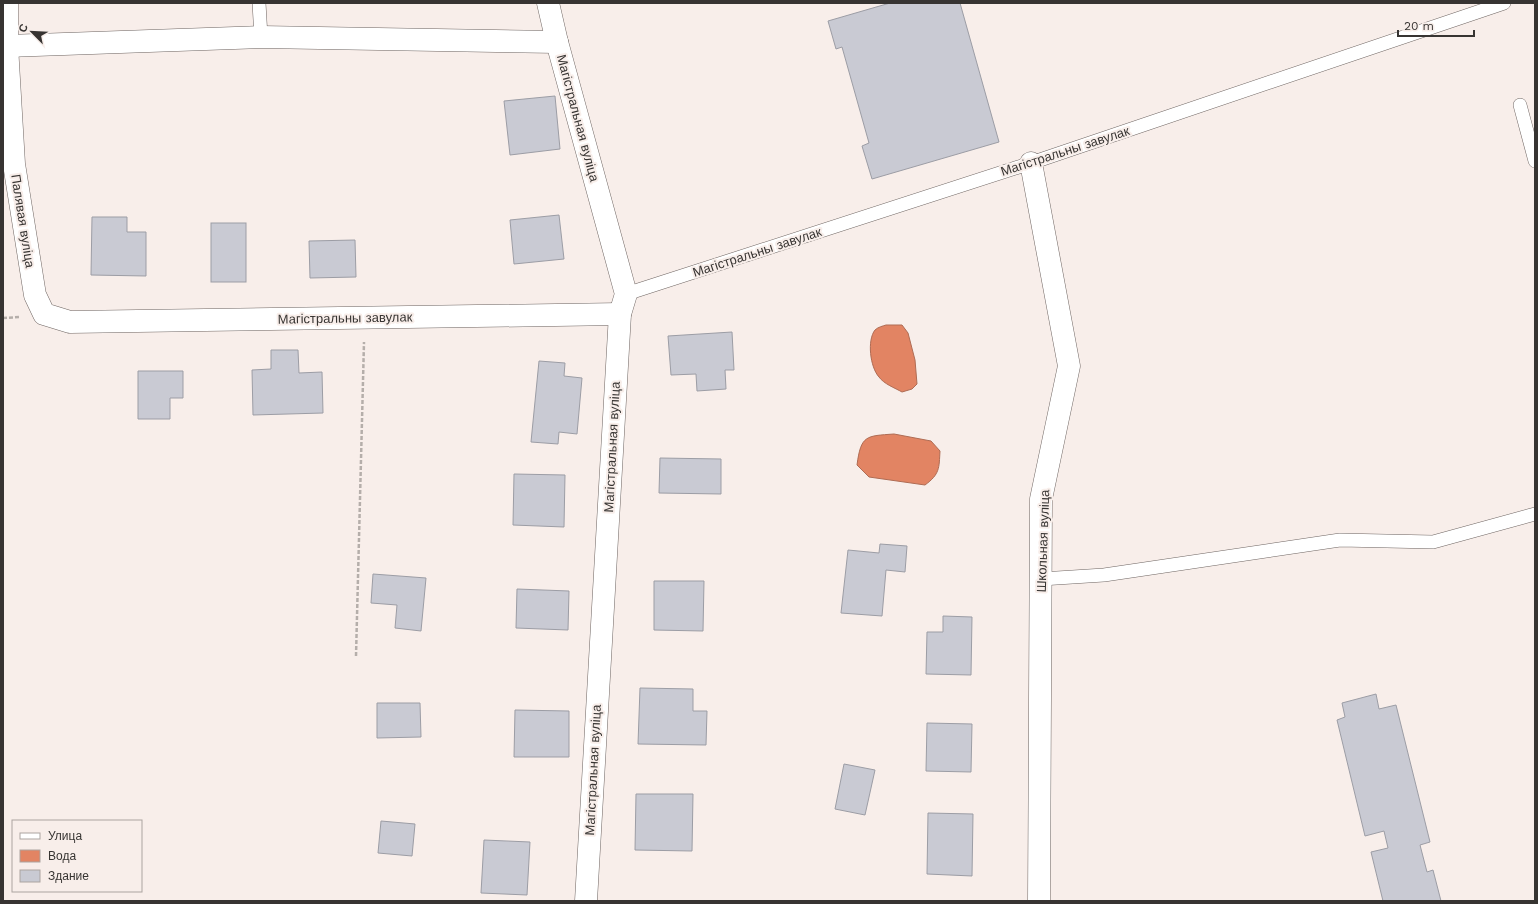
<svg xmlns="http://www.w3.org/2000/svg" width="1538" height="904" font-family="'Work Sans',sans-serif">
<style>
.water{fill:#e28463;stroke:#af6c54}
.building{fill:#c9cad3;stroke:#9c9da5}
.lines{fill:none;stroke-linecap:round;stroke-linejoin:round}
.lane-casing{stroke:#6e6562;stroke-width:14}
.street-casing{stroke:#6e6562;stroke-width:23}
.path{stroke:#b5aeaa;stroke-width:2.5;stroke-dasharray:4 2;stroke-linecap:butt}
.lane{stroke:#fff;stroke-width:13}
.street{stroke:#fff;stroke-width:22}
.labels{text-anchor:middle;dominant-baseline:central;stroke-width:4;stroke-linejoin:round;paint-order:stroke}
.street-label{font-size:13px;fill:#373432;stroke:#f8eeea}
</style>
<rect width="100%" height="100%" fill="#f8eeea"/>
<!-- water -->
<g class="water">
<path d="M886,325H902L908,333L915,360L917,384L912,389L902,392C895,388 884,384 879,377C870,367 867,340 875,330C878,327 883,326 886,325Z"/>
<path d="M894,434L931,441L940,451C939,468 940,474 925,485L869,477L857,465C861,435 866,436 894,434Z"/>
</g>
<!-- building -->
<g class="building">
<path d="M890,3H960L999,142L872,179L862,146L869,143L842,47L836,49L828,21Z"/>
<path d="M555,96L560,149L510,155L504,101Z"/>
<path d="M559,215L564,259L514,264L510,220Z"/>
<path d="M92,217H127V232H146V276L91,275Z"/>
<rect x="211" y="223" width="35" height="59"/>
<path d="M355,240L356,277L310,278L309,241Z"/>
<path d="M732,332L734,370H725L726,389L697,391L696,374L671,375L668,336Z"/>
<path d="M271,350H298L299,373L322,372L323,413L253,415L252,370L271,369Z"/>
<path d="M539,361L565,363L564,376L582,378L577,434L559,432L558,444L531,442Z"/>
<path d="M138,371H183V398H170V419H138Z"/>
<path d="M660,458L721,459V494L659,493Z"/>
<path d="M514,474L565,475L564,527L513,525Z"/>
<path d="M880,544L907,546L905,572L886,570L882,616L841,613L848,550L879,553Z"/>
<path d="M373,574L426,578L421,631L395,628L397,605L371,603Z"/>
<path d="M654,581H704L703,631L654,630Z"/>
<path d="M517,589L569,591L568,630L516,628Z"/>
<path d="M943,616L972,617L971,675L926,674L927,632H943Z"/>
<path d="M640,688L693,689V711H707L706,745L638,744Z"/>
<path d="M1376,694L1379,709L1396,705L1430,842L1420,845L1427,872L1433,870L1441,901H1383L1371,852L1388,848L1384,831L1365,836L1337,720L1345,717L1342,703Z"/>
<path d="M377,703H420L421,737L377,738Z"/>
<path d="M515,710L569,711V757H514Z"/>
<path d="M927,723L972,724L971,772L926,771Z"/>
<path d="M844,764L875,770L865,815L835,809Z"/>
<path d="M636,794H693L692,851L635,850Z"/>
<path d="M928,813L973,814L972,876L927,874Z"/>
<path d="M381,821L415,824L412,856L378,853Z"/>
<path d="M484,840L530,842L527,895L481,893Z"/>
</g>
<g class="lines">
<!-- lane casing -->
<g class="lane-casing">
<g id="lane">
<path d="M259,3L261,37"/>
<path d="M1520,105L1535,161"/>
<path d="M626,294L1031,163L1504,3"/>
<path d="M1041,579L1104,575L1340,540L1433,542L1535,514"/>
</g>
</g>
<!-- street casing -->
<g class="street-casing">
<g id="street">
<path d="M7,3V46L14,164L35,295L44,314L70,322L620,314"/>
<path d="M548,3L557,42L626,294L620,314L586,901"/>
<path d="M7,46L261,37L557,42"/>
<path d="M1031,163L1069,366L1041,499L1039,901"/>
</g>
</g>
<!-- path -->
<g class="path">
<path d="M3,318L20,317"/>
<path d="M356,656L364,342"/>
</g>
<!-- lane -->
<use href="#lane" class="lane"/>
<!-- street -->
<use href="#street" class="street"/>
</g>
<g class="labels">
<!-- street labels -->
<g class="street-label">
<text transform="translate(578 118) rotate(75)">Магістральная вуліца</text>
<text transform="translate(1065 151) rotate(-18)">Магістральны завулак</text>
<text transform="translate(23 221) rotate(81)">Палявая вуліца</text>
<text transform="translate(757 252) rotate(-18)">Магістральны завулак</text>
<text transform="translate(345 318) rotate(-1)">Магістральны завулак</text>
<text transform="translate(612 447) rotate(-87)">Магістральная вуліца</text>
<text transform="translate(1043 541) rotate(-88)">Школьная вуліца</text>
<text transform="translate(593 770) rotate(-87)">Магістральная вуліца</text>
</g>
</g>
<!-- border -->
<rect width="1538" height="904" fill="none" stroke="#373432" stroke-width="8"/>
<!-- legend -->
<rect x="12" y="820" width="130" height="72" fill="#f8eeea" stroke="#aba4a0"/>
<rect x="20" y="833" width="20" height="6" fill="#ffffff" stroke="#aba4a0"/>
<text x="48" y="840" font-size="12" fill="#373432">Улица</text>
<rect x="20" y="850" width="20" height="12" fill="#e28463" stroke="#aba4a0"/>
<text x="48" y="860" font-size="12" fill="#373432">Вода</text>
<rect x="20" y="870" width="20" height="12" fill="#c9cad3" stroke="#aba4a0"/>
<text x="48" y="880" font-size="12" fill="#373432">Здание</text>
<!-- north arrow -->
<g transform="translate(32 32) rotate(294)" stroke="#f8eeea" stroke-width="3" paint-order="stroke">
<path d="M0-3L7 15L0 10L-7 15Z" fill="#373432"/>
<text y="-6" font-size="11" font-weight="bold" text-anchor="middle" fill="#373432">С</text>
</g>
<!-- scale -->
<path d="M1398 30v6h76v-6" fill="none" stroke="#373432" stroke-width="2"/>
<text x="1404" y="30" font-size="12" fill="#373432" stroke="#f8eeea" stroke-width="3" paint-order="stroke">20 m</text>
</svg>
